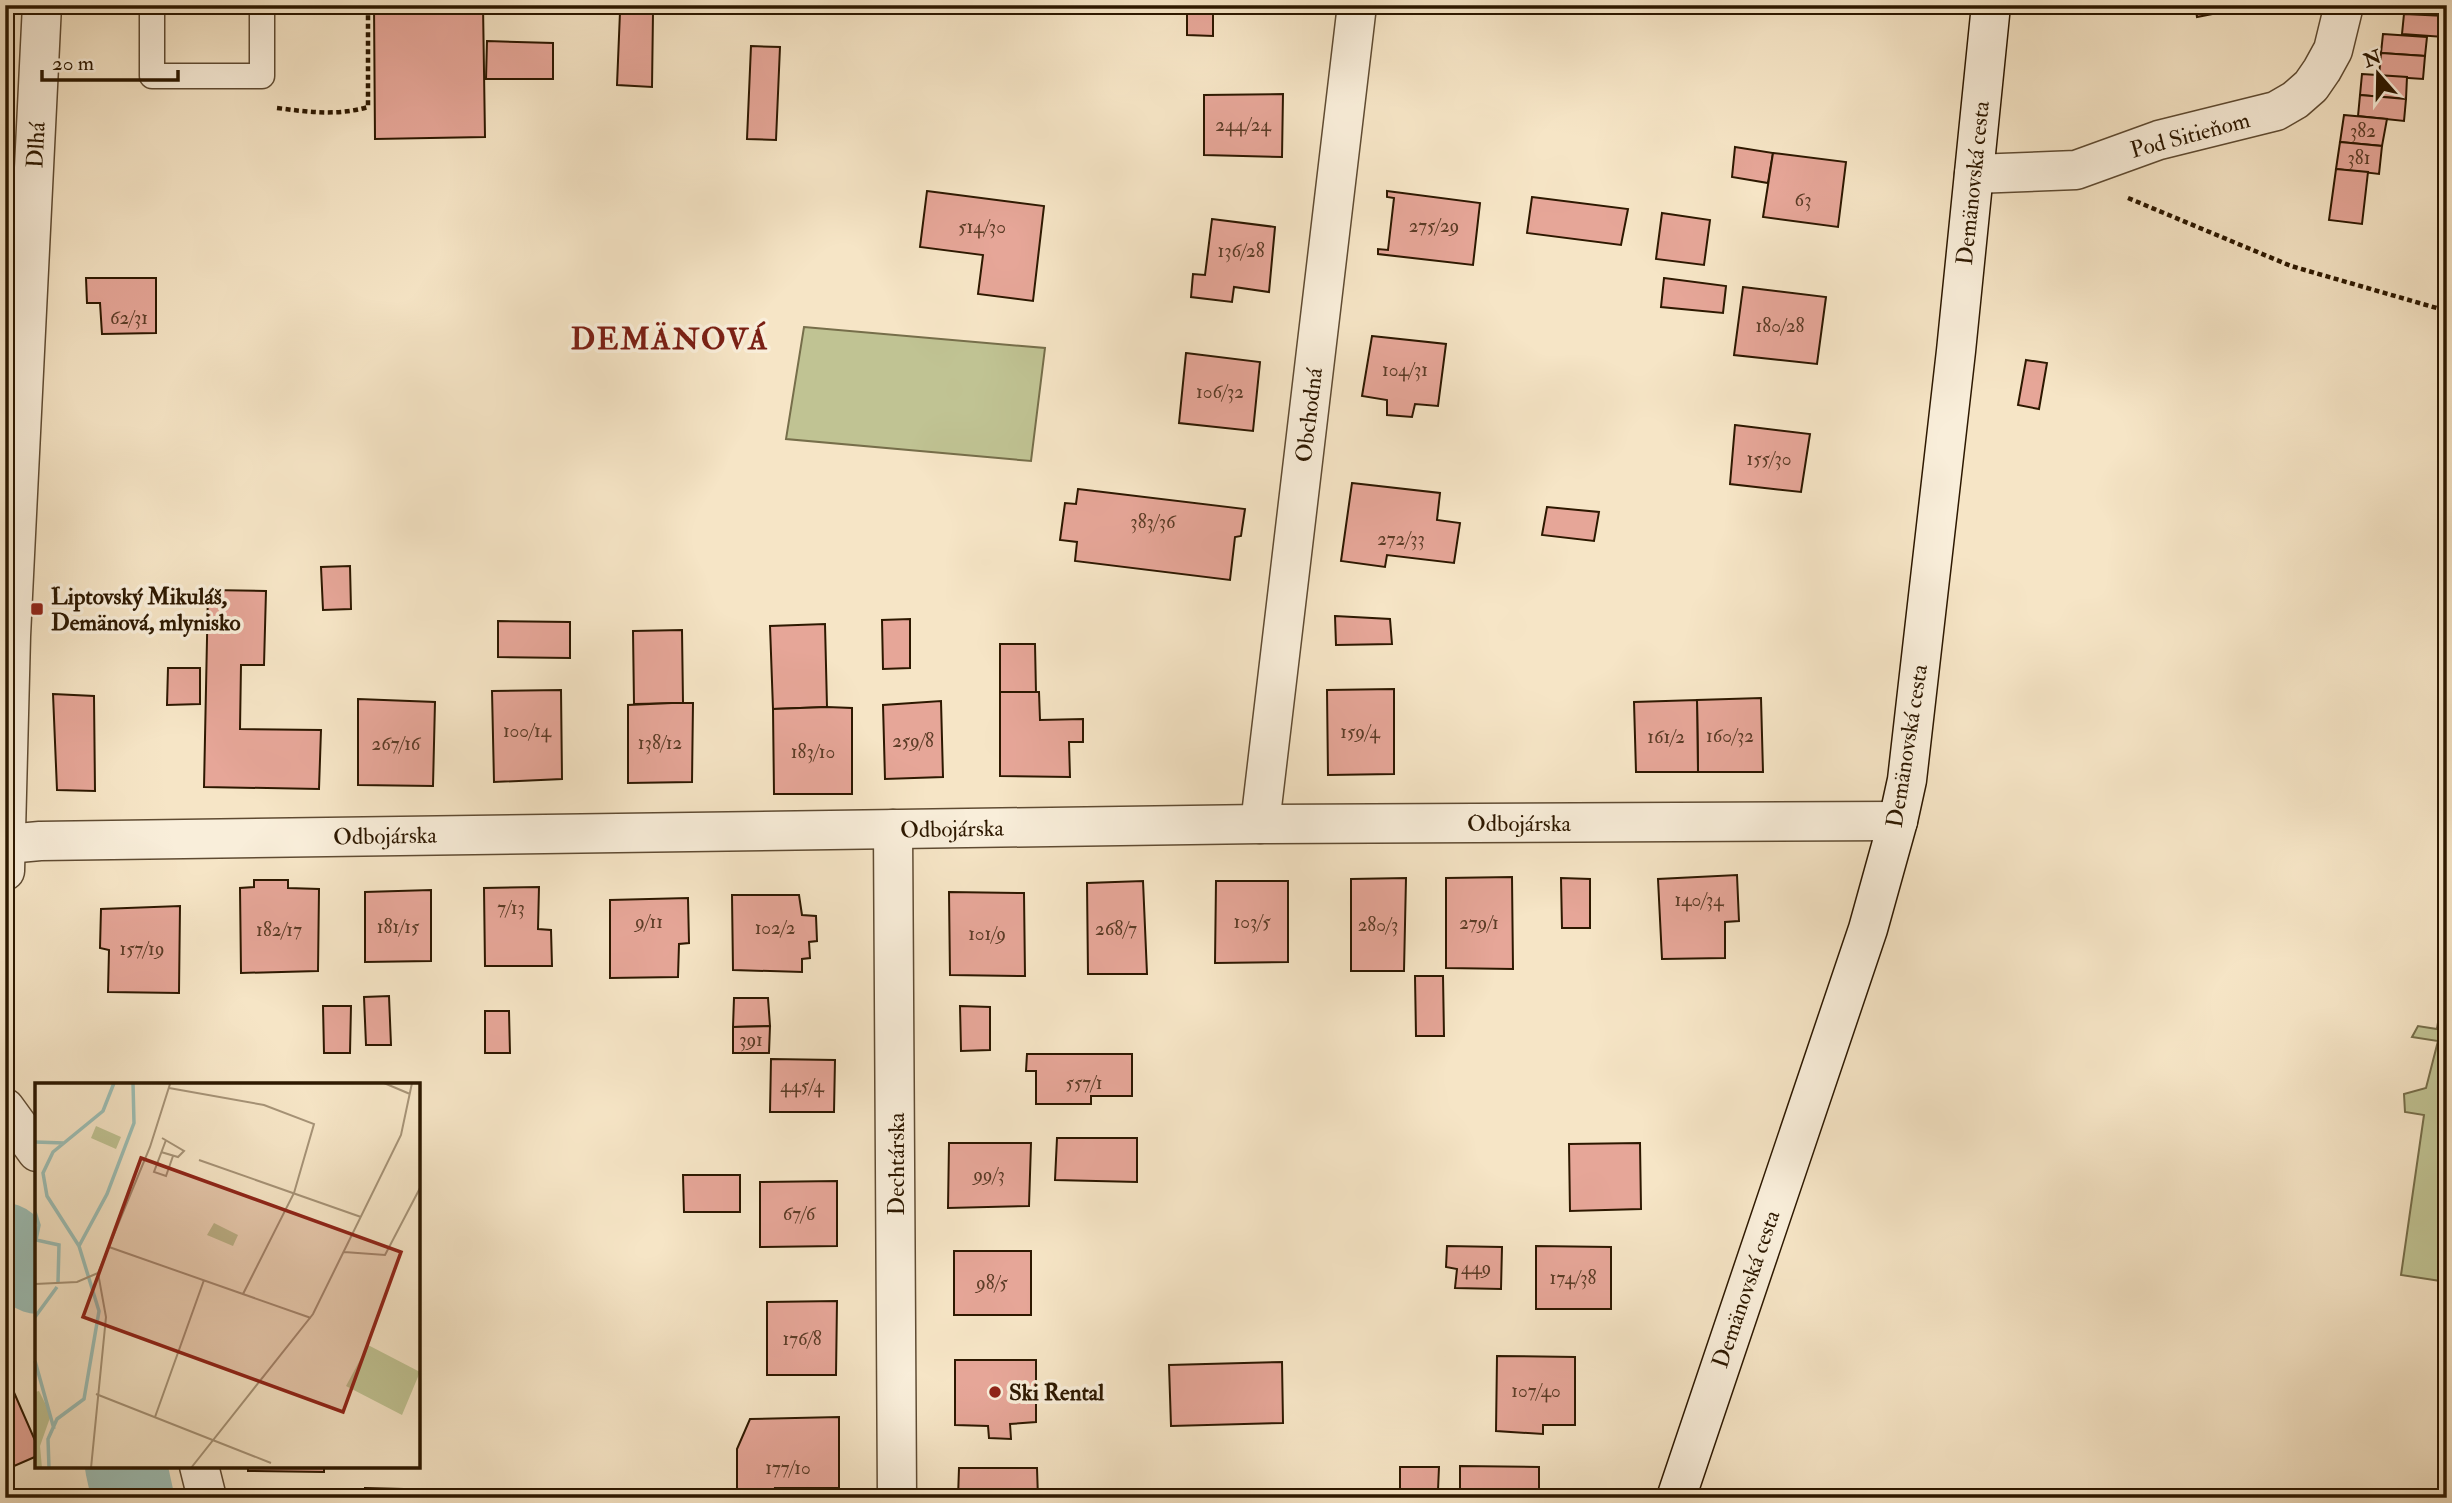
<svg xmlns="http://www.w3.org/2000/svg" width="2452" height="1503" font-family="'IM FELL Double Pica',serif">
<style>
.green{fill:#c0c393;stroke:#766e4a;stroke-width:2}
.lines{fill:none;stroke-linecap:round;stroke-linejoin:round}
.river{stroke:#9dbfb6;stroke-width:82}
.building{fill:#e6a698;stroke:#2d1800;stroke-width:2}
.service-casing{stroke:#5f4b32;stroke-width:27}
.minor-casing{stroke:#5f4b32;stroke-width:41}
.secondary-casing{stroke:#2d1800;stroke-width:41}
.path{stroke:#2d1800;stroke-width:4.5;stroke-dasharray:5 3.5;stroke-linecap:butt}
.service{stroke:#f9eeda;stroke-width:24}
.minor{stroke:#f9eeda;stroke-width:38}
.secondary{stroke:#f9eeda;stroke-width:38}
.poi-dot{fill:#8f2418;stroke:#f9eeda;stroke-width:2.5}
.labels{text-anchor:middle;dominant-baseline:central;stroke-width:7;stroke-linejoin:round;paint-order:stroke}
.number-label{font-size:19px;fill:#5b3c26}
.street-label{font-size:23px;fill:#2d1800;stroke:#f9eeda}
.poi-label{font-size:23px;font-weight:bold;fill:#2d1800;stroke:#f9eeda;text-anchor:start}
.district-label{font-size:30px;font-weight:bold;letter-spacing:2px;fill:#7a1f14;stroke:#f9eeda}
.inset-river{fill:none;stroke:#9dbfb6;stroke-width:3.5}
.inset-road{fill:none;stroke:#a69377;stroke-width:2}
.view{fill:#8f2418;fill-opacity:0.15;stroke:#8f2418;stroke-width:3.5}
.inset-edge{fill:none;stroke:#2d1800;stroke-width:3.5}
</style>
<rect width="100%" height="100%" fill="#f6e5c6"/>
<filter id="stains"><feTurbulence type="fractalNoise" baseFrequency=".00286" numOctaves="4"/><feColorMatrix values="0 0 0 0 .2 0 0 0 0 .09 0 0 0 0 .02 0 0 0 .5 -.17"/></filter>
<radialGradient id="worn" r=".72"><stop offset=".6" stop-color="#630" stop-opacity="0"/><stop offset="1" stop-color="#630" stop-opacity=".3"/></radialGradient>
<!-- green -->
<g class="green">
<path d="M804,327L1045,348L1031,461L786,439Z"/>
<path d="M2447,965V1282L2401,1275L2424,1115L2405,1112L2404,1094L2426,1088L2438,1041L2412,1037L2418,1026L2437,1029Z"/>
</g>
<g class="lines">
<!-- river -->
<g class="river">
<path d="M5,1244L37,1273"/>
<path d="M126,1466L133,1498"/>
</g>
</g>
<!-- building -->
<g class="building">
<path d="M374,5H483L485,137L375,139Z"/>
<path d="M1187,5H1213V36L1187,35Z"/>
<path d="M2195,5H2258L2197,17Z"/>
<path d="M2405,5H2447L2446,16L2404,14Z"/>
<path d="M620,12L653,13L652,87L617,85Z"/>
<path d="M2404,14L2446,16L2444,37L2402,34Z"/>
<path d="M2383,34L2427,37L2425,56L2381,53Z"/>
<path d="M487,41L553,43V79H486Z"/>
<path d="M751,46L780,47L776,140L747,139Z"/>
<path d="M2381,53L2425,56L2423,79L2379,76Z"/>
<path d="M2362,74L2407,77L2406,99L2360,95Z"/>
<path d="M1283,94L1282,157L1204,155V95Z"/>
<path d="M2360,95L2406,99L2404,121L2358,116Z"/>
<path d="M2344,115L2387,119L2382,146L2340,142Z"/>
<path d="M2340,142L2382,146L2379,174L2336,169Z"/>
<path d="M1735,147L1773,153L1768,183L1732,177Z"/>
<path d="M1773,153L1846,162L1838,227L1763,217Z"/>
<path d="M2336,169L2368,172L2362,224L2329,220Z"/>
<path d="M927,191L1044,206L1033,301L978,294L983,255L920,247Z"/>
<path d="M1387,191L1480,203L1473,265L1378,254V249L1388,250L1394,198L1387,197Z"/>
<path d="M1532,197L1628,209L1621,245L1527,233Z"/>
<path d="M1662,213L1710,220L1704,265L1656,259Z"/>
<path d="M1212,219L1275,227L1269,292L1234,287L1232,302L1191,297L1193,274L1205,275Z"/>
<path d="M86,278H156V333L102,334L100,303H87Z"/>
<path d="M1664,278L1726,286L1723,313L1661,307Z"/>
<path d="M1743,287L1826,297L1817,364L1734,355Z"/>
<path d="M1372,336L1446,344L1438,406L1415,404L1412,417L1387,415V400L1362,396Z"/>
<path d="M1186,353L1260,362L1253,431L1179,423Z"/>
<path d="M2026,360L2047,363L2039,409L2018,405Z"/>
<path d="M1735,425L1810,434L1801,492L1730,484Z"/>
<path d="M1352,483L1440,493L1437,520L1460,523L1454,563L1387,555L1385,567L1341,561Z"/>
<path d="M1078,489L1245,509L1241,536L1235,537L1230,580L1075,561L1077,542L1060,540L1065,503L1076,504Z"/>
<path d="M1547,507L1599,512L1594,541L1542,535Z"/>
<path d="M350,566L351,609L323,610L321,567Z"/>
<path d="M208,590L266,591L264,665H241L240,729L321,730L319,789L204,787Z"/>
<path d="M1335,616L1390,619L1392,644L1336,645Z"/>
<path d="M910,619V668L883,669L882,620Z"/>
<path d="M498,621L570,622V658L498,657Z"/>
<path d="M825,624L827,707L773,709L770,626Z"/>
<path d="M682,630L683,703L634,704L633,631Z"/>
<path d="M1000,644H1035L1036,693L1000,692Z"/>
<path d="M168,668H200V704L167,705Z"/>
<path d="M1394,689V774L1328,775L1327,690Z"/>
<path d="M561,690L562,779L494,782L492,691Z"/>
<path d="M1000,692H1039L1040,720L1083,719V742H1069L1070,777L1000,776Z"/>
<path d="M53,694L94,696L95,791L57,790Z"/>
<path d="M1761,698L1763,772H1698L1697,700Z"/>
<path d="M358,699L435,702L433,786L358,785Z"/>
<path d="M1697,700L1698,772H1636L1634,702Z"/>
<path d="M941,701L943,777L885,779L883,705Z"/>
<path d="M672,703H693L692,782L628,783V705Z"/>
<path d="M827,707L852,708V794H774L773,709Z"/>
<path d="M1737,875L1739,921L1725,922V958L1662,959L1658,879Z"/>
<path d="M1512,877L1513,969L1446,968V878Z"/>
<path d="M1406,878L1404,971H1351V879Z"/>
<path d="M1561,878L1590,879V928H1562Z"/>
<path d="M254,880H288V888L319,889L318,971L241,973L240,888L254,887Z"/>
<path d="M1143,881L1147,974H1088L1087,883Z"/>
<path d="M1216,881H1288V962L1215,963Z"/>
<path d="M539,887L538,929L551,930L552,966H485L484,888Z"/>
<path d="M431,890V961L365,962V892Z"/>
<path d="M949,892L1024,893L1025,976L950,975Z"/>
<path d="M732,895H799L802,915L816,916L817,941L809,942L810,958L802,959V972L733,970Z"/>
<path d="M688,898L689,943L679,944L678,977L610,978V900Z"/>
<path d="M180,906L179,993L108,992L109,950L100,948L101,909Z"/>
<path d="M1415,976H1443L1444,1036H1416Z"/>
<path d="M389,996L391,1045H366L364,997Z"/>
<path d="M734,998H768L770,1026L733,1027Z"/>
<path d="M323,1006H351L350,1053H324Z"/>
<path d="M960,1006L990,1007V1050L961,1051Z"/>
<path d="M485,1011H509L510,1053H485Z"/>
<path d="M770,1026L769,1053H733V1027Z"/>
<path d="M1027,1054H1132V1096H1091V1104H1036V1071H1026Z"/>
<path d="M771,1059L835,1060L834,1112H770Z"/>
<path d="M1057,1138H1137V1182L1055,1180Z"/>
<path d="M949,1143H1031L1029,1206L948,1208Z"/>
<path d="M1640,1143L1641,1209L1570,1211L1569,1144Z"/>
<path d="M683,1175H740V1212H684Z"/>
<path d="M837,1181V1246L760,1247V1182Z"/>
<path d="M1447,1246L1502,1247L1501,1289L1455,1288L1457,1269L1446,1267Z"/>
<path d="M1536,1246L1611,1247V1309H1536Z"/>
<rect x="954" y="1251" width="77" height="64"/>
<path d="M837,1301L836,1375H767V1302Z"/>
<path d="M1497,1356L1575,1357V1425H1543V1434L1496,1431Z"/>
<path d="M955,1360H1036V1422L1010,1424L1011,1439L989,1438L988,1426L955,1425Z"/>
<path d="M1282,1362L1283,1423L1171,1426L1169,1365Z"/>
<path d="M9,1381L37,1445V1456L5,1470V1383Z"/>
<path d="M839,1417V1488H775L776,1498H737V1449L750,1419Z"/>
<path d="M248,1466H324V1472L248,1471Z"/>
<path d="M1460,1466L1539,1467V1498H1460Z"/>
<path d="M1400,1467H1439L1438,1490L1400,1491Z"/>
<path d="M959,1468H1037L1038,1498H958Z"/>
<path d="M365,1488L403,1489V1498H365Z"/>
</g>
<g class="lines">
<!-- service casing -->
<g class="service-casing">
<path id="service" d="M152,5V76H262V5"/>
</g>
<!-- minor casing -->
<g class="minor-casing">
<g id="minor">
<path d="M1974,174L2076,170L2159,140L2276,111L2295,100L2311,86L2322,70L2333,50L2344,5"/>
<path d="M1260,824L1357,5"/>
<path d="M893,829L897,1498"/>
<path d="M7,844L40,841L1260,824L1898,821"/>
<path d="M5,871L11,636L42,5"/>
<path d="M5,1108L37,1152"/>
<path d="M199,1466L207,1498"/>
</g>
</g>
<!-- secondary casing -->
<g class="secondary-casing">
<path id="secondary" d="M1676,1498L1868,929L1898,821L1907,780L1956,351L1991,5"/>
</g>
<!-- path -->
<g class="path">
<path d="M277,108C309,112 337,116 368,107V5"/>
<path d="M2128,198L2291,266L2447,311"/>
</g>
<!-- service -->
<use href="#service" class="service"/>
<!-- minor -->
<use href="#minor" class="minor"/>
<!-- secondary -->
<use href="#secondary" class="secondary"/>
</g>
<!-- markers -->
<g class="poi-dot">
<rect x="30" y="602" width="14" height="14" rx="3.5"/>
<circle cx="995" cy="1392" r="7"/>
</g>
<g class="labels">
<!-- number labels -->
<g class="number-label">
<text x="1243" y="125">244/24</text>
<text x="2363" y="131">382</text>
<text x="2359" y="158">381</text>
<text x="1803" y="200">63</text>
<text x="1434" y="226">275/29</text>
<text x="982" y="227">514/30</text>
<text x="1241" y="251">136/28</text>
<text x="129" y="318">62/31</text>
<text x="1780" y="326">180/28</text>
<text x="1405" y="370">104/31</text>
<text x="1220" y="392">106/32</text>
<text x="1769" y="459">155/30</text>
<text x="1153" y="522">383/36</text>
<text x="1401" y="539">272/33</text>
<text x="527" y="731">100/14</text>
<text x="1360" y="732">159/4</text>
<text x="1730" y="736">160/32</text>
<text x="1666" y="737">161/2</text>
<text x="913" y="741">259/8</text>
<text x="660" y="743">138/12</text>
<text x="396" y="744">267/16</text>
<text x="813" y="752">183/10</text>
<text x="1699" y="900">140/34</text>
<text x="511" y="908">7/13</text>
<text x="649" y="922">9/11</text>
<text x="1252" y="922">103/5</text>
<text x="1479" y="923">279/1</text>
<text x="1378" y="925">280/3</text>
<text x="398" y="927">181/15</text>
<text x="775" y="928">102/2</text>
<text x="1116" y="929">268/7</text>
<text x="279" y="930">182/17</text>
<text x="987" y="934">101/9</text>
<text x="142" y="949">157/19</text>
<text x="751" y="1040">391</text>
<text x="1084" y="1083">557/1</text>
<text x="802" y="1086">445/4</text>
<text x="989" y="1175">99/3</text>
<text x="799" y="1214">67/6</text>
<text x="1476" y="1268">449</text>
<text x="1573" y="1278">174/38</text>
<text x="992" y="1283">98/5</text>
<text x="802" y="1339">176/8</text>
<text x="1536" y="1391">107/40</text>
<text x="788" y="1468">177/10</text>
</g>
<!-- street labels -->
<g class="street-label">
<text transform="translate(2190 135) rotate(-15)">Pod Sitieňom</text>
<text transform="translate(36 145) rotate(-87)">Dlhá</text>
<text transform="translate(1973 183) rotate(-84)">Demänovská cesta</text>
<text transform="translate(1309 415) rotate(-83)">Obchodná</text>
<text transform="translate(1907 746) rotate(-81)">Demänovská cesta</text>
<text x="1519" y="823">Odbojárska</text>
<text transform="translate(952 829) rotate(-1)">Odbojárska</text>
<text transform="translate(385 836) rotate(-1)">Odbojárska</text>
<text transform="translate(896 1164) rotate(-90)">Dechtárska</text>
<text transform="translate(1746 1289) rotate(-71)">Demänovská cesta</text>
</g>
<!-- poi labels -->
<g class="poi-label">
<text x="51" y="596">Liptovský Mikuláš,<tspan x="51" dy="26">Demänová, mlynisko</tspan></text>
<text x="1009" y="1392">Ski Rental</text>
</g>
<!-- district labels -->
<g class="district-label">
<text x="670" y="339">DEMÄNOVÁ</text>
</g>
</g>
<!-- overview -->
<g transform="translate(35 1083)">
<rect width="385" height="385" fill="#f6e5c6"/>
<path d="M61,43L86,54L81,66L56,55ZM179,140L203,152L198,163L172,152ZM333,262L385,289L367,332L311,303ZM4,308L16,332L5,363L7,385H0V309Z" fill="#c0c393"/>
<path class="inset-river" d="M0,59L29,60M0,129L4,142L1,157L24,162L23,199M44,163L72,111L99,40L98,0M0,234L22,204M0,278L19,346M14,385L13,356L22,336L49,316L64,228L44,163L12,113L8,90L18,69L68,28L79,0"/>
<path class="inset-road" d="M349,0L375,11M134,5L229,22L279,41L259,110L208,211M131,57L119,89L131,93L138,73M126,69L143,74L149,68L127,55M164,77L326,134M74,164L276,235M309,169L350,172L385,105M63,190L115,64L135,1M0,201L42,199L63,190M61,311L236,380M120,334L169,197M56,385L71,234L63,190M156,385L278,231L366,52L377,0"/>
<path class="view" d="M106,75L366,169L308,329L48,234Z"/>
<rect width="385" height="385" class="inset-edge"/>
</g>
<!-- margin -->
<rect width="2452" height="1503" fill="none" stroke="#f6e5c6" stroke-width="28"/>
<rect x="7" y="7" width="2438" height="1489" fill="none" stroke="#2d1800" stroke-width="3.5"/>
<rect x="14" y="14" width="2424" height="1475" fill="none" stroke="#2d1800" stroke-width="2"/>
<!-- north arrow -->
<g transform="translate(2378 74) rotate(340)" stroke="#f9eeda" stroke-width="5" paint-order="stroke">
<path d="M0-5L12 26L0 18L-12 26Z" fill="#2d1800"/>
<text y="-10" font-size="19" font-weight="bold" text-anchor="middle" fill="#2d1800">N</text>
</g>
<!-- scale -->
<path d="M42 70v10h136v-10" fill="none" stroke="#2d1800" stroke-width="3.5"/>
<text x="52" y="70" font-size="21" fill="#2d1800" stroke="#f9eeda" stroke-width="5" paint-order="stroke">20 m</text>
<rect width="100%" height="100%" filter="url(#stains)"/>
<rect width="100%" height="100%" fill="url(#worn)"/>
</svg>
